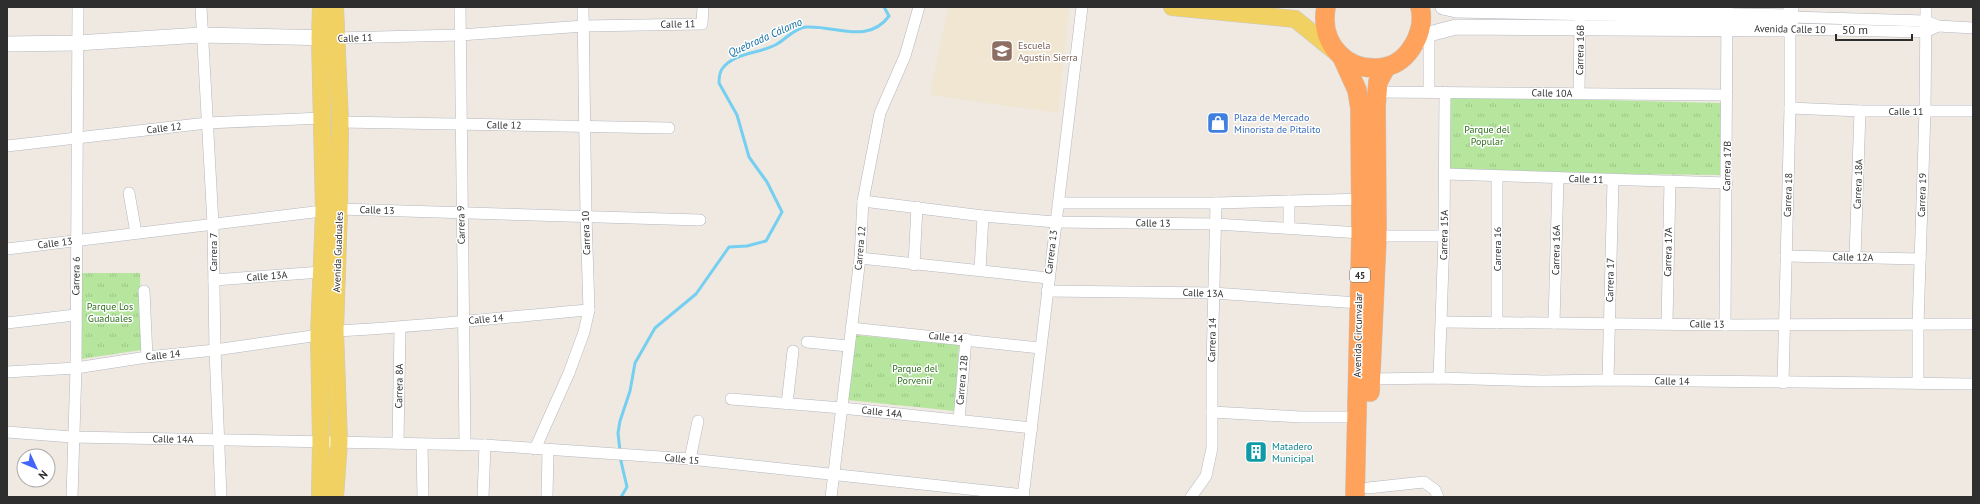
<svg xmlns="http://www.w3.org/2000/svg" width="1980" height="504" font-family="'PT Sans',sans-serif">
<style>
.education{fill:#f0e6d1}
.park{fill:url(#park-tufts)}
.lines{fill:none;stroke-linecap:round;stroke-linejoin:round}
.stream{stroke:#75cff0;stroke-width:3}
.street-casing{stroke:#b4b7c1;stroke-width:12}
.secondary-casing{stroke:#b4b7c1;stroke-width:16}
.primary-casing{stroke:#c9c9c9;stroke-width:18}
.highway-casing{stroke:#c9c9c9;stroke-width:20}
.street{stroke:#fff;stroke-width:11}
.secondary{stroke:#fff;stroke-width:15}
.primary{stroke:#f2d163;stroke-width:17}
.highway{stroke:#ffa35c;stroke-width:19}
.labels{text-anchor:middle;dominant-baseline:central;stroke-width:3;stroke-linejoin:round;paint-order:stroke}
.shield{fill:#fff;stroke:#6d6d6d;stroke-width:1}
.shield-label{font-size:9px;font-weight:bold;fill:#2e2e2e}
.street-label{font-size:10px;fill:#2e2e2e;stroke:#fff}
.education-label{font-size:10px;fill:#785e54;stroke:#fff;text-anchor:start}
.shop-label{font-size:10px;fill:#366cbe;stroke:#fff;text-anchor:start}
.park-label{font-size:10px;fill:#2c6e1b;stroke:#fff}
.culture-label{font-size:10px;fill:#0d838f;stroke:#fff;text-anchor:start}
.water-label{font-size:11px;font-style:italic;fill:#0d6fa3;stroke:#fff}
</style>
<defs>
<pattern id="park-tufts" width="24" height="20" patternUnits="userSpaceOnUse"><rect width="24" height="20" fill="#b6e59e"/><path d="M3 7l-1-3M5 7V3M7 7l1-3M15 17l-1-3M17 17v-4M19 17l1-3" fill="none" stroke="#9dc588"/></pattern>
</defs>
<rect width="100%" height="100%" fill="#efe9e1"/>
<!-- education -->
<path class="education" d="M948,7H1069L1058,113L930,95Z"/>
<!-- park -->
<g class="park">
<path d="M1448,96L1721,103L1720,175L1447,172Z"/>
<path d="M79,273H140L141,350L81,359Z"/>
<path d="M855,335L959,345L955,411L848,400Z"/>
</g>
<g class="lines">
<!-- stream -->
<g class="stream">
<path d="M620,451L618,433L620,421L630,391L635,363L655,328L696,294L729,247L747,246L766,241L782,212L767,182L749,157L737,115L719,83C719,79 720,72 722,69C734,52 760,54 777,44C787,38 795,28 806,27C835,25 868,45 889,16L884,7"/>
<path d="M620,457L627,487L621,497"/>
</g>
<!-- street casing -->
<g class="street-casing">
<g id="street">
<path d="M201,7L213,224L215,350L221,497"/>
<path d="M460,7L465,444"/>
<path d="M1791,17L1925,21L1938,26L1973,28"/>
<path d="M336,38L460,35L584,26L702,24L703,7"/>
<path d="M1377,92L1727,95"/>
<path d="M1429,92V34"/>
<path d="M1579,93L1580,22"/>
<path d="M1790,108L1860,111H1973"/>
<path d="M340,122L669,128"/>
<path d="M7,146L207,123L322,118"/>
<path d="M1445,174L1727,183"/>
<path d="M129,193L136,233"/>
<path d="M863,201L983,216L1055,222L1216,224L1361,233L1377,236H1444"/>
<path d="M1289,201V228"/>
<path d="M1058,203H1216L1366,199"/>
<path d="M7,249L339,209L700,220"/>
<path d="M1786,256L1920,259"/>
<path d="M1855,257L1860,111"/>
<path d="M860,258L1048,278"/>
<path d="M914,265L917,207"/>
<path d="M980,270L983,216"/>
<path d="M214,280L321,272"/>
<path d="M144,291L147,357"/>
<path d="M1047,291L1213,293L1359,303"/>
<path d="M1442,322L1725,325L1973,324"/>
<path d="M7,323L75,315"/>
<path d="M1497,323V176"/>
<path d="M1554,323L1558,178"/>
<path d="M1667,323L1670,181"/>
<path d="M1725,325L1727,7"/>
<path d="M851,328L1040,348"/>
<path d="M335,331C420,327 504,317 589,310"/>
<path d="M807,342L848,346"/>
<path d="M7,372L76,368L147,357L215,350L319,335"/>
<path d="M1439,378L1444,236L1445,92"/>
<path d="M1370,379L1439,378L1543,381L1608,380L1973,384"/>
<path d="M1608,380L1613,180"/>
<path d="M1783,383L1790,108V29L1925,32L1938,26"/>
<path d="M1918,383V324L1925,111L1926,7"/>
<path d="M731,399L842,408L1032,428"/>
<path d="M787,404L793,351"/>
<path d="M1212,412L1301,417H1357"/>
<path d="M959,420L966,339"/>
<path d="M7,432L72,437L485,445L690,459L1024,495"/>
<path d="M398,443L400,328"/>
<path d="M422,445L423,497"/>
<path d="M535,449L569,373L584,332L589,310L586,216L583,7"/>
<path d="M690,459L698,421"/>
<path d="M1368,488L1424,482L1435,490L1438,497"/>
<path d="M72,497L76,368L78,7"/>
<path d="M483,497L485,445"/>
<path d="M547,497L548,451"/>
<path d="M831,497L860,258L863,201L880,113L905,56L919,7"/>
<path d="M1023,497L1082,7"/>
<path d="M1191,497L1206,476L1212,448V367L1216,203"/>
</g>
</g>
<!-- secondary casing -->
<g class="secondary-casing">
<g id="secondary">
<path d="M1443,7L1456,10L1791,17"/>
<path d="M7,44L77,43L201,35L332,38"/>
<path d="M1413,45L1429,34L1456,27L1790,29L1791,7"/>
</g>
</g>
<!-- primary casing -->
<g class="primary-casing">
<g id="primary">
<path d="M335,7L340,122L339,209L335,331L339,442L335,497"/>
<path d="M1172,7L1295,19L1337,53"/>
<path d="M320,497L321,441L319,335L324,211L320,38L321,7"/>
</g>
</g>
<!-- highway casing -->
<g class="highway-casing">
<g id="highway">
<path d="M1326,7C1319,44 1347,74 1385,67C1410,62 1426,30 1420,7"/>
<path d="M1342,57L1357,90L1360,108L1361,233L1355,497"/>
<path d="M1370,392L1377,236L1376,106L1378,82L1386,67"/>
</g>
</g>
<!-- street -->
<use href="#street" class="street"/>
<!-- secondary -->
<use href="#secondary" class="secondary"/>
<!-- primary -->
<use href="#primary" class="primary"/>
<!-- highway -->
<use href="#highway" class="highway"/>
</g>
<!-- icons -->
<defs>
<g id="school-square" transform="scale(1.15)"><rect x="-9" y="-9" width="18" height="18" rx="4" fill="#8d6e63" stroke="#fff"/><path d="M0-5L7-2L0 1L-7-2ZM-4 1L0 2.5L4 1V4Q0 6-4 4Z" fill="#fff"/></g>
<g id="shop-square" transform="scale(1.15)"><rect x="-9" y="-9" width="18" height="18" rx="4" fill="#3f7fe0" stroke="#fff"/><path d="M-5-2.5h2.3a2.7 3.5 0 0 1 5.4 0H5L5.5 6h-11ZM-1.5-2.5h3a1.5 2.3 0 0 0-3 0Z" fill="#fff"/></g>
<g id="building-square" transform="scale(1.15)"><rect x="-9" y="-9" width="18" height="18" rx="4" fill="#0f9aa8" stroke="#fff"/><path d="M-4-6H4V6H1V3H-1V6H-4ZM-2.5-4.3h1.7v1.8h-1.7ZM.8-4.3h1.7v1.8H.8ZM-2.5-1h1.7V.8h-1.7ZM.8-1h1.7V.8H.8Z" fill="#fff"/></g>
</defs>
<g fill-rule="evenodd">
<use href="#school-square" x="1002" y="51"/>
<use href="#shop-square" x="1218" y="123"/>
<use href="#building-square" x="1256" y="452"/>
</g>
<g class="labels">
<!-- shield labels -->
<rect class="shield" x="1350" y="268" width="20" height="14" rx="3"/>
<g class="shield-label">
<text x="1360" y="275">45</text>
</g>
<!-- street labels -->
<g class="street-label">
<text transform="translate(678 24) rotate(-1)">Calle 11</text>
<text transform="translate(1790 29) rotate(1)">Avenida Calle 10</text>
<text transform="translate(355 38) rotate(-2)">Calle 11</text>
<text transform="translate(1580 50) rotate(-89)">Carrera 16B</text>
<text transform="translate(1552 93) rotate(1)">Calle 10A</text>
<text x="1906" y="111">Calle 11</text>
<text transform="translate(504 125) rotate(1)">Calle 12</text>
<text transform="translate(164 128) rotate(-7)">Calle 12</text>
<text transform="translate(1727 166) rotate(-89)">Carrera 17B</text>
<text transform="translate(1586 179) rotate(2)">Calle 11</text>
<text transform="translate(1858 184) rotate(-88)">Carrera 18A</text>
<text transform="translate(1788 195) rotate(-88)">Carrera 18</text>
<text transform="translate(1922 195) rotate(-88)">Carrera 19</text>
<text transform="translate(377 210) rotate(2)">Calle 13</text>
<text transform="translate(1153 223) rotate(1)">Calle 13</text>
<text transform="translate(461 225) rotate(-91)">Carrera 9</text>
<text transform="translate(586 233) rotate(-92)">Carrera 10</text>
<text transform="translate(1444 235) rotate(-89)">Carrera 15A</text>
<text transform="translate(55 243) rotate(-7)">Calle 13</text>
<text transform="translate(860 248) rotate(-85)">Carrera 12</text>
<text transform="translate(1497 249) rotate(-90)">Carrera 16</text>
<text transform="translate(1556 250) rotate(-89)">Carrera 16A</text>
<text transform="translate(213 252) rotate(-90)">Carrera 7</text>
<text transform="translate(338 252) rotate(-88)">Avenida Guaduales</text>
<text transform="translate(1051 252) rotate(-83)">Carrera 13</text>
<text transform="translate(1668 252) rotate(-89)">Carrera 17A</text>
<text transform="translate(1853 257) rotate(1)">Calle 12A</text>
<text transform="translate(76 276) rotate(-89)">Carrera 6</text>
<text transform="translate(267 276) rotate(-4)">Calle 13A</text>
<text transform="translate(1610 280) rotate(-89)">Carrera 17</text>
<text transform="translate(1203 293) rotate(2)">Calle 13A</text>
<text transform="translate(486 319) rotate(-5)">Calle 14</text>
<text transform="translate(1707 324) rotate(1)">Calle 13</text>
<text transform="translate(1358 335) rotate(-89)">Avenida Circunvalar</text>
<text transform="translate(946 337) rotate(6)">Calle 14</text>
<text transform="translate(1212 340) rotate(-89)">Carrera 14</text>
<text transform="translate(163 355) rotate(-6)">Calle 14</text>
<text transform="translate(962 380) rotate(-85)">Carrera 12B</text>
<text transform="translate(1672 381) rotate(1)">Calle 14</text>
<text transform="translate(399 386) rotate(-89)">Carrera 8A</text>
<text transform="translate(882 412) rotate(6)">Calle 14A</text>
<text transform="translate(173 439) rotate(1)">Calle 14A</text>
<text transform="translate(682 459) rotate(6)">Calle 15</text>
</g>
<!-- education labels -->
<g class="education-label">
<text x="1018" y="45">Escuela<tspan x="1018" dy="12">Agustín Sierra</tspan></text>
</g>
<!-- shop labels -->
<g class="shop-label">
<text x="1234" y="117">Plaza de Mercado<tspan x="1234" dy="12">Minorista de Pitalito</tspan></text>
</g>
<!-- park labels -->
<g class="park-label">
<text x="1487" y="129">Parque del<tspan x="1487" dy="12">Popular</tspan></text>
<text x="110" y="306">Parque Los<tspan x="110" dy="12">Guaduales</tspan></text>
<text x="915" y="368">Parque del<tspan x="915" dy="12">Porvenir</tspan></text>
</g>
<!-- culture labels -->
<g class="culture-label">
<text x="1272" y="446">Matadero<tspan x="1272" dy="12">Municipal</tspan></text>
</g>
<!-- water labels -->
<g class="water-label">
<text transform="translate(765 37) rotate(-24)">Quebrada Cálamo</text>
</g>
</g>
<!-- border -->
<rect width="1980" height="504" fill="none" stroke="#2e2e2e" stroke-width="16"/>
<!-- north arrow -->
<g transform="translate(36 468) rotate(134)"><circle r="19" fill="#ffffff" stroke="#ababab"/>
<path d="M0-3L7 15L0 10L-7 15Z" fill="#4264fb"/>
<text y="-6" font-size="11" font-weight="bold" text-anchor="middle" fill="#2e2e2e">N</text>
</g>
<!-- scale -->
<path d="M1836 34v6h76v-6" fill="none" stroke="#2e2e2e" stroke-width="2"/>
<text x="1842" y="34" font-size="12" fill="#2e2e2e" stroke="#ffffff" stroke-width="3" paint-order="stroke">50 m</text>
</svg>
